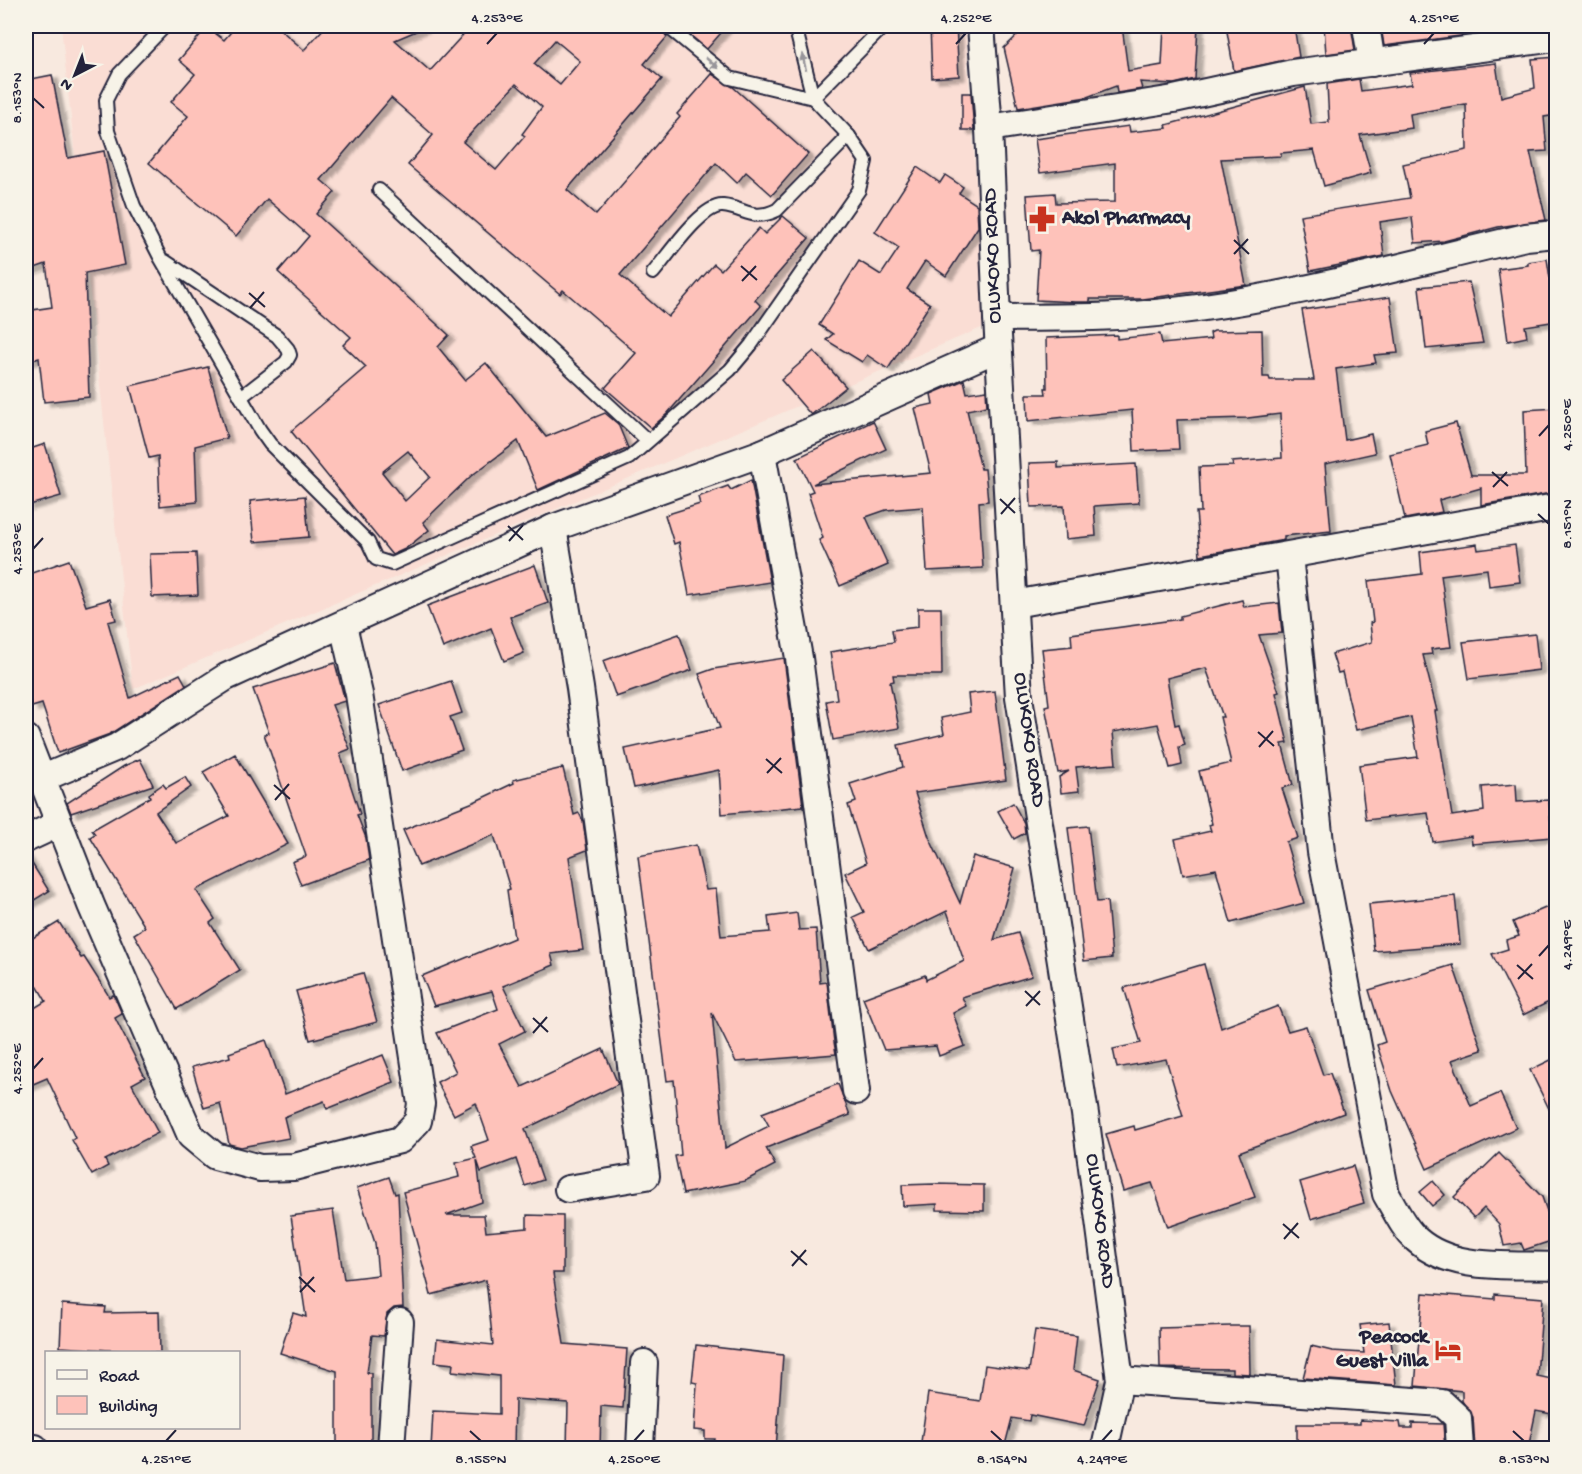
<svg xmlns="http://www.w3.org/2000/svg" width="1582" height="1474" font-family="'Gochi Hand',sans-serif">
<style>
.built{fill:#faddd4}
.building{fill:#fec2ba;stroke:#22223b;stroke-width:1.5;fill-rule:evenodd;filter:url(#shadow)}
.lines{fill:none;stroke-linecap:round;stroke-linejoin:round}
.lane-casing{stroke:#22223b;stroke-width:16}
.street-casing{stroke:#22223b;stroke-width:30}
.lane{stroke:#f7f3e8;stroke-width:12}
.street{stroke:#f7f3e8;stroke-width:26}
.oneway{fill:#97959a}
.ticks{fill:none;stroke:#22223b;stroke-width:2}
.labels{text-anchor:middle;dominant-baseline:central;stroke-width:5;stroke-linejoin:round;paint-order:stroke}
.poi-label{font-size:21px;font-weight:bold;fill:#22223b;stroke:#f7f3e8;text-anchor:start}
.street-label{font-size:21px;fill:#22223b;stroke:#f7f3e8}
.neatline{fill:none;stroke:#22223b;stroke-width:2}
.ticks-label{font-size:15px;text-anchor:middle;fill:#22223b}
</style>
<defs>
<filter id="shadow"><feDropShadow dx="6" dy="4" stdDeviation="1.5" flood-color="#0004"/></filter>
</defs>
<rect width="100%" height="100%" fill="#f8e9df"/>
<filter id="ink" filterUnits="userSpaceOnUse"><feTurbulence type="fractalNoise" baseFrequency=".0167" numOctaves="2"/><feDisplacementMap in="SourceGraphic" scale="12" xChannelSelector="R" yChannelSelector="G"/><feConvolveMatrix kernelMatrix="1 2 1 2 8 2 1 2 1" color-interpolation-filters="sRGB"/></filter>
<g filter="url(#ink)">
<!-- built -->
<path class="built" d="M61,26H965L986,326L133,689Z"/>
<!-- building -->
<g class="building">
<path d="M236,26H276L304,50L326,26H428L395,40L430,71L471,26H659L667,37L644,64L662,79L567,190L596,215L680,117L677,114L712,74L733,87L808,154L772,195L746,172L737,183L716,163L620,275L668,317L714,264L721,270L759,228L765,234L783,216L809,238L755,300L761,306L667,414L651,428L605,388L636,353L563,290L560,294L408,165L433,135L391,98L321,180L335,192L316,214L449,335L438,347L465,380L486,363L546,437L605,413L618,424L628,448L538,490L518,441L471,476L423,522L429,530L405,549L392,555L291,431L366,367L343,345L351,337L278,272L309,236L267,199L236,236L149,163L188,116L171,102L195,74L179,60L207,27L224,40ZM555,40L580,61L560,85L534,64ZM516,84L542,107L522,134L525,136L496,170L463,142ZM408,451L430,477L405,501L382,472Z"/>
<path d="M679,26H727L707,49Z"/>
<path d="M930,26H956L959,76L932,78Z"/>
<path d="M1027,26H1122L1128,71L1162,65L1164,26H1198L1195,79L1174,84L1140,82L1142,89L1117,93L1116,86L1087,97L1018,108L1004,48Z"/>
<path d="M1226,26H1294L1299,57L1234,71Z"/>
<path d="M1324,26H1351L1355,50L1326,54Z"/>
<path d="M1381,26H1512V29L1384,46Z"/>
<path d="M1557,57V115L1544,117L1547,151L1530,152L1546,220L1498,227L1444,241L1415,243L1412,217L1380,222L1384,256L1310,271L1300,215L1410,198L1403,164L1467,150L1466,104L1410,114L1412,128L1360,135L1371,173L1324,186L1314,150L1281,153V156L1221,159L1246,285L1143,299H1090V302H1076L1036,300L1039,250L1031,251L1027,195L1055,193L1056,203L1115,202V163L1040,173L1035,139L1129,126L1130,132L1167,128L1166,125L1305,87L1311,124L1329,122L1327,84L1359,79L1361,91L1412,84L1410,73L1496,63L1501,97L1535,88L1532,59Z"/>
<path d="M52,75L68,158L104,151L125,265L85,273L89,397L44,402L39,358L26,362V311L52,307L46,264L26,271V80Z"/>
<path d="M962,93H971L974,130H962Z"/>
<path d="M917,167L940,183L945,175L963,187L959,193L977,205L978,227L946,276L925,261L907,289L930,304L888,369L867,355L862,362L826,340L833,334L819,325L859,261L881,275L899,248L875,232Z"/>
<path d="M1547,259L1553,298H1557V321L1525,326L1527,337L1508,341L1498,269L1528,265V262Z"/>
<path d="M1469,282L1483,343L1426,349L1419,287Z"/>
<path d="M1390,297L1398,353L1374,355L1376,363L1336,369L1345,440L1371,434L1375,453L1325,464L1331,531L1284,536V540L1200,555L1196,512H1201L1199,467L1233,466L1232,462L1282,458L1280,414L1248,418L1177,420L1179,449L1134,451L1132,410L1028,421L1027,394H1046L1045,388H1047L1046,338L1117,335V339L1160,334L1162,344L1211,339L1210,333L1214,331L1262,330L1263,377H1269L1270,380H1314L1302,310Z"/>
<path d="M814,351L846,387L811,415L781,380Z"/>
<path d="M208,367L227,438L195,446L197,502L160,506L158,456L149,458L130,386Z"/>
<path d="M964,380L967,393L986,390L987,406L967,410L981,469H985L988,501L979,502L983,568L927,571L923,507L886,510L866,517L888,565L840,586L819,540L823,538L808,493L813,491L797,458L873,421L886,449L813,484L931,473L915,408L933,404L931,394Z"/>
<path d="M1557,408V492L1481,505V488L1439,500L1442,512L1405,519L1390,454L1428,445L1425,431L1456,423L1471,475H1526L1524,410Z"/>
<path d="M45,444L61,496L26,506V466L31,464L27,450Z"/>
<path d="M1058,462V468L1136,464L1139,503L1094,506L1096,536L1066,539L1064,506L1031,507L1029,463Z"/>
<path d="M751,480L770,582L689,595L679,542L674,544L665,515L700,504L698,497L728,486L731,490Z"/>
<path d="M305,496L309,537L254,542L250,501Z"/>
<path d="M1477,544L1478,550L1515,545L1520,582L1489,586L1487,569L1441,575L1451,647L1431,649L1432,654L1423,655L1437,711H1435L1452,816L1484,811L1482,787L1516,784L1517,802L1549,800L1552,837L1472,844L1471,836L1433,842L1428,813L1366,820L1359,765L1418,757L1411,717L1356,730L1342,672L1338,673L1332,654L1372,642L1370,623L1373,622L1368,581L1422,574L1420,552Z"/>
<path d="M196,553L198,595L152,597L150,554Z"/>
<path d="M69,560L86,606L110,599L116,620L108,622L130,698L180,674L186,685L110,734L58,753L42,704L32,707L26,686V575Z"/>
<path d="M535,565L548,603L510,617L524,653L504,661L491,628L443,648L427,606Z"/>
<path d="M1242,600L1244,607L1279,603L1282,633L1259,635L1279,692L1276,693L1288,743L1282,744L1293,785L1282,788L1298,838L1286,842L1304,903L1231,923L1216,869L1183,875L1175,839L1211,831L1209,825L1212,824L1199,771L1231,763L1220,717H1223L1206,668L1167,678L1175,725L1179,724L1185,745L1179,747L1182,765L1170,768L1158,724L1113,732L1116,764L1076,767L1079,791L1061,793L1059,777L1069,771L1058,773L1045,706L1049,705L1042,649L1072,646L1071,634L1180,619V616Z"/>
<path d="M918,608H941L942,675H893L894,681L890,682L899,728L833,740L826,701L837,699L830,652L894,642L892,630L918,627Z"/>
<path d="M679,634L692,670L616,697L603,661Z"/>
<path d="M1535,634L1539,670L1469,679L1463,642Z"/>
<path d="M784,658L803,806L722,814L719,770L634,788L625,749L720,728L699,674L713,669Z"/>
<path d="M335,663L345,701L332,705L350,749L340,753L360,814L357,815L366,838L369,860L301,885L292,862L306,856L264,734L269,733L253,689Z"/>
<path d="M451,681L462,713L450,717L462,750L402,771L379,705Z"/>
<path d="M995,691L1006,780L915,793L929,837L960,903L973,856L1015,868L994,940L1018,933L1032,976L962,997L966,1006L953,1013L965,1046L939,1056L936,1046L884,1050L863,998L925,975L926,980L964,961L947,911L869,949L853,917L864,912L845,873L866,863L848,805L856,802L850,784L903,767L898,745L944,734L941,718L970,712L968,694Z"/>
<path d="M235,754L288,844L196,890L215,919L210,923L240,970L177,1009L134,934L145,927L90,837L95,834L92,830L150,797L149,794L163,784L166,788L185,777L191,787L156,812L176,843L229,816L203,772Z"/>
<path d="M140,759L153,785L71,813L67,803L124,766Z"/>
<path d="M563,768L574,815L579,813L583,821L587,850L569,857L583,950L551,954L554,965L503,986L525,1031L499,1044L522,1087L603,1049L618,1084L525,1129L543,1180L525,1186L516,1159L481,1172L477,1160L482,1202L446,1215H484L486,1232L527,1228V1215L563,1216V1273H553L564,1344L627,1349L623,1408L601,1406L600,1449H567L568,1403L515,1399L514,1449H431L433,1411L499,1414V1376L452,1371L453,1364L435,1362L437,1339L493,1345L486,1280L431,1295L403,1192L459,1177L456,1163L476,1158L471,1146L489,1140L476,1103L454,1115L437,1082L456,1072L437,1033L498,1009L492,991L434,1006L422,976L514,938L507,890L510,889L494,835L419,866L403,830L476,801L514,783L513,780Z"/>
<path d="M1013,803L1024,823L1025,833L1014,839L998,811Z"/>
<path d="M1088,826L1097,902L1107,901L1112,958L1084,961L1068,828Z"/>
<path d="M696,845L706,890L716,889L721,936L770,932L768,917L797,913L799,930L816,929L820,983L827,982L834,1042L836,1054L736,1062L712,1013L725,1148L769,1126L762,1113L838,1084L850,1115L766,1148L775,1165L745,1181L683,1194L675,1156L681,1155L674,1080L667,1081L638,856Z"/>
<path d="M26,854L49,891L26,905Z"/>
<path d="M1455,896L1460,944L1374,951L1369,904Z"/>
<path d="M1557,903V998L1523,1015L1492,954L1508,949L1506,940L1519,936L1513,922Z"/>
<path d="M59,922L81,958L84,957L107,993L109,997L113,995L116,1000L122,1014L115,1018L145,1077L132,1084L158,1133L105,1160L108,1166L92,1175L72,1140L75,1138L47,1078L26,1087V1013L46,1001L26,967V942Z"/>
<path d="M1204,964L1221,1028L1278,1006L1288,1031L1306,1026L1323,1075L1330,1073L1344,1113L1239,1152L1255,1197L1168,1227L1152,1183L1123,1191L1106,1134L1134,1126L1135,1130L1183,1116L1166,1059L1117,1068L1113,1049L1141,1043L1124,988Z"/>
<path d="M1453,965L1482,1050L1452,1060L1471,1106L1500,1093L1516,1128L1427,1169L1392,1091L1377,1045L1385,1042L1369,990Z"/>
<path d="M363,973L377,1022L310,1040L296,991Z"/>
<path d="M266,1040L285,1094L383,1055L394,1082L327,1109L324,1101L284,1117L289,1138L241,1147L229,1144L220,1103L204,1108L192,1067L230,1057L229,1053Z"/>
<path d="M1557,1057V1125L1530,1070Z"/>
<path d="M1499,1153L1542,1197L1557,1239L1524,1250L1521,1243L1504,1246L1499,1224L1484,1208L1474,1218L1454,1197Z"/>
<path d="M1353,1166L1364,1203L1311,1219L1300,1182Z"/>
<path d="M389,1177L395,1194L398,1193L403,1307L394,1308L387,1314L384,1336L372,1335L367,1373H371V1448H337V1371L280,1353L293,1313L306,1317L291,1216L333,1210L344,1279L378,1275L375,1243L357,1188Z"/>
<path d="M1433,1181L1445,1195L1432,1206L1420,1192Z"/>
<path d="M934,1184L984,1185V1211L937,1210V1204L903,1206L902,1185Z"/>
<path d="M1423,1293L1495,1299V1294L1543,1298L1537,1376L1557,1380V1415L1536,1411L1528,1449H1475L1473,1417L1462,1401V1391L1415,1386Z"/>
<path d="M62,1304L106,1307L105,1313L159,1312L160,1353L60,1347Z"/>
<path d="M1389,1322L1396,1385L1303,1378L1311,1346L1332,1351L1364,1353L1360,1325Z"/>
<path d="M1231,1326H1249L1250,1374L1232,1373V1369L1160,1368L1159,1328Z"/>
<path d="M1035,1330L1077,1336L1073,1370L1100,1379L1084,1426L1030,1415L1029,1421L1012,1418L1004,1449H920L928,1393L980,1401L985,1365L1029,1371Z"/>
<path d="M696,1345L783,1355L776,1449H713L715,1439H705V1431L694,1430L697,1383L692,1382Z"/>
<path d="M1360,1420L1400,1422L1401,1428H1412V1423L1443,1424L1445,1449H1297V1424H1360Z"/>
</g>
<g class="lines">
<!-- lane casing -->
<g class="lane-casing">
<g id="lane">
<path d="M165,26L119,74L106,100L108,131L134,206L161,259L260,430L270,444L368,542L376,559L392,564L629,458L730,370L751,345L859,190L866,161L849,136L813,98L795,26"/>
<path d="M667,26L730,78L813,98"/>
<path d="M813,98L884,26"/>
<path d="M379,190L648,441"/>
<path d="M165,261L277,336L288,349L290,355L286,362L241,397"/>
<path d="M653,273C667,257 702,204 723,206C745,208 752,222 777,210L849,136"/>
</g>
</g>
<!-- street casing -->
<g class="street-casing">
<g id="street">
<path d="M981,26L989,128L997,318L1019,697L1085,1114L1120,1380L1105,1448"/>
<path d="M1366,26L1372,63"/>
<path d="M989,128L1174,99L1293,73L1556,38"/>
<path d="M997,318C1056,317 1115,319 1174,311C1293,297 1409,264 1526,237L1556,234"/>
<path d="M762,453L799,658L856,1091"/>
<path d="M553,528L580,688L646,1176L568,1189"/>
<path d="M1289,556L1321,852L1386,1194C1395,1209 1403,1228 1417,1240C1453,1272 1511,1264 1556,1266"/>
<path d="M1014,604L1556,507"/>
<path d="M26,738L91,905L191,1136L215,1156L260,1168L294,1167L400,1140L418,1121L421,1104L359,694L343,625"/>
<path d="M41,779L117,747L226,677L553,528L762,453L998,348"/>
<path d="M26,839L58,824"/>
<path d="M1120,1380L1442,1403L1458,1418L1460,1448"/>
<path d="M26,1448H35"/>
<path d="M391,1448L400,1322"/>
<path d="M640,1448L644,1363"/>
</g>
</g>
<!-- lane -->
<use href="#lane" class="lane"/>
<!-- street -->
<use href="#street" class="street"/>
</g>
<!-- one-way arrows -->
<defs><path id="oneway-solid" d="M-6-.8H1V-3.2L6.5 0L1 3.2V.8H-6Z" transform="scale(1.5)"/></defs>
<g class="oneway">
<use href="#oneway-solid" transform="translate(804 62) rotate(-104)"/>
<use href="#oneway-solid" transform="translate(712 63) rotate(40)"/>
</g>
</g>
<!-- ticks -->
<path class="ticks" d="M487,44L497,33M956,44L966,33M1424,44L1434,33M33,98L44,108M1234,240L1249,254M1234,254L1248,239M741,266L757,280M742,281L756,266M249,293L265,307M250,308L264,292M1539,436L1549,425M1492,472L1508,486M1493,487L1507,472M1000,499L1015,513M1001,514L1015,498M1538,514L1549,524M508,526L523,540M509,541L523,525M33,549L43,538M1258,732L1274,746M1259,747L1273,731M766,759L782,773M767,773L781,758M274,785L290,799M275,800L289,784M1539,956L1549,945M1517,965L1533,979M1518,979L1532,964M1025,991L1040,1005M1026,1006L1040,991M533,1018L548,1032M533,1033L547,1017M33,1069L43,1058M1283,1224L1299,1238M1284,1239L1298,1223M791,1251L807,1265M792,1266L806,1250M299,1277L315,1292M300,1292L314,1277M470,1431L481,1441M991,1431L1002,1441M1513,1431L1524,1441M166,1441L176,1430M634,1441L644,1430M1102,1441L1112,1430"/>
<!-- icons -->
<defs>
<g id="pharmacy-bare" transform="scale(2.07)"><path d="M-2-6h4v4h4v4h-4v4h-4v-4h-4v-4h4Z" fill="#c8321e" stroke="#f7f3e8" stroke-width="2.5" paint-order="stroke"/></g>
<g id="hotel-bare" transform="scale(2.07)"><path d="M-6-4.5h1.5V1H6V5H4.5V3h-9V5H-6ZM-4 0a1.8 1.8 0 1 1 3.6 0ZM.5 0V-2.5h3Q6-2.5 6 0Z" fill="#c8321e" stroke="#f7f3e8" stroke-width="2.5" paint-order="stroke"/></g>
</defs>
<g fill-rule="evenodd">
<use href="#pharmacy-bare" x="1042" y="219"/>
<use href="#hotel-bare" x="1448" y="1350"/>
</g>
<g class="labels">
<!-- poi labels -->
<g class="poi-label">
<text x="1062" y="219">Akol Pharmacy</text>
<text x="1428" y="1338" text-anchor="end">Peacock<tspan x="1428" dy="24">Guest Villa</tspan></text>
</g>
<!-- street labels -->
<g class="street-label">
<text transform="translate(994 256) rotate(-92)">OLUKOKO ROAD</text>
<text transform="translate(1028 740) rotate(82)">OLUKOKO ROAD</text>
<text transform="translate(1099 1221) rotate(83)">OLUKOKO ROAD</text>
</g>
</g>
<!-- margin -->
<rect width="1582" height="1474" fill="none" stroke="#f7f3e8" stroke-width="66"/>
<!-- legend -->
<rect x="45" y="1351" width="195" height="78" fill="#f7f3e8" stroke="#a29fa3" stroke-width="1.5"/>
<rect x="57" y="1370" width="30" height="9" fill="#f7f3e8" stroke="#a29fa3" stroke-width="1.5"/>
<text x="99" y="1381" font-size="18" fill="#22223b">Road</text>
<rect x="57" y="1396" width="30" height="18" fill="#fec2ba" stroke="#a29fa3" stroke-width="1.5"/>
<text x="99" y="1411" font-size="18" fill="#22223b">Building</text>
<!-- north arrow -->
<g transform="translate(75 75) rotate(222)" stroke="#f7f3e8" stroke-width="4.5" paint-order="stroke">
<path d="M0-4.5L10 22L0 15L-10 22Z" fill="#22223b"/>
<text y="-9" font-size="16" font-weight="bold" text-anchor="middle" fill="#22223b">N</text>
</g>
<rect x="33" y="33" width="1516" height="1408" class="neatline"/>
<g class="ticks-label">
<text x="497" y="22">4.253°E</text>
<text x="966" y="22">4.252°E</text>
<text x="1434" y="22">4.251°E</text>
<text transform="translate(16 98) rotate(-90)" y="5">8.153°N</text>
<text transform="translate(1566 425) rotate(-90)" y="5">4.250°E</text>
<text transform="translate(1566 524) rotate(-90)" y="5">8.151°N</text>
<text transform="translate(16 549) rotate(-90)" y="5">4.253°E</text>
<text transform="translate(1566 945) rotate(-90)" y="5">4.249°E</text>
<text transform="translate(16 1069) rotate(-90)" y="5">4.252°E</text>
<text x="166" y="1463">4.251°E</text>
<text x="481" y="1463">8.155°N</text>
<text x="634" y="1463">4.250°E</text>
<text x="1002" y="1463">8.154°N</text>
<text x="1102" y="1463">4.249°E</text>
<text x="1524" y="1463">8.153°N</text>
</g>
</svg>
